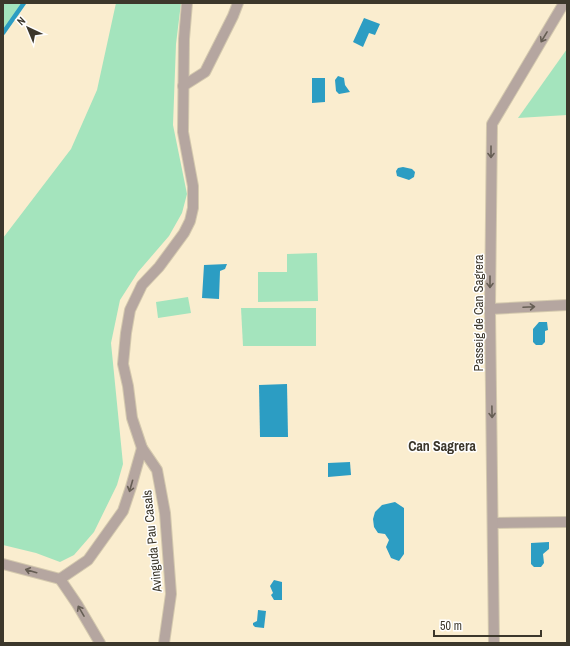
<svg xmlns="http://www.w3.org/2000/svg" width="570" height="646" font-family="'Archivo Narrow',sans-serif">
<style>
.green{fill:#a4e4bd}
.water{fill:#2c9dc3}
.lines{fill:none;stroke-linecap:round;stroke-linejoin:round}
.stream{stroke:#2c9dc3;stroke-width:4.5}
.street-casing{stroke:#d4c9ae;stroke-width:12}
.street{stroke:#b5a6a0;stroke-width:10}
.oneway{stroke:#665e54}
.labels{text-anchor:middle;dominant-baseline:central;stroke-width:3;stroke-linejoin:round;paint-order:stroke}
.street-label{font-size:13px;fill:#3c372b;stroke:#fff}
.neighbourhood-label{font-size:14px;font-weight:bold;fill:#3c372b;stroke:#fff}
</style>
<rect width="100%" height="100%" fill="#faedcf"/>
<!-- green -->
<g class="green">
<path d="M3,3H22L3,34Z"/>
<path d="M116,3H181L176,44L173,125L187,194L182,213L169,236L138,272L120,300L111,343L123,464L117,485L94,532L74,555L60,562L36,553L3,545V238L71,149L97,90Z"/>
<path d="M567,49V115L518,118Z"/>
<path d="M317,253L318,301L258,302V272H287V254Z"/>
<path d="M188,297L191,313L158,318L156,302Z"/>
<path d="M241,308H316V346H243Z"/>
</g>
<!-- water -->
<g class="water">
<path d="M364,18L380,24L375,35L369,33L363,47L353,42Z"/>
<path d="M338,76L344,78L345,85L350,92L339,94L336,91L335,80Z"/>
<path d="M312,78H325V102L312,103Z"/>
<path d="M403,167L412,169L415,172L414,177L409,180L397,176L396,171L398,168Z"/>
<path d="M227,264L225,269L220,271L219,299L202,298L204,265Z"/>
<path d="M539,322H547L548,330L545,331V342L542,345H536L533,342V329Z"/>
<path d="M287,384L288,437H260L259,385Z"/>
<path d="M350,462L351,475L328,477V463Z"/>
<path d="M395,502L404,508V554L399,561L391,558L386,547L389,540L385,534L378,533L374,527L373,519L375,512L382,505Z"/>
<path d="M549,542V549L543,554L544,563L541,567H534L531,564V543Z"/>
<path d="M274,580L282,582V600H274L271,595L273,593L270,586Z"/>
<path d="M258,610L266,611L264,628L255,627L253,625V623L257,621Z"/>
</g>
<g class="lines">
<!-- stream -->
<path class="stream" d="M3,33L24,3"/>
<!-- street casing -->
<g class="street-casing">
<g id="street">
<path d="M183,86L205,72L233,16L238,3"/>
<path d="M490,309L567,305"/>
<path d="M493,523L567,522"/>
<path d="M3,564L60,579"/>
<path d="M60,579L88,560L123,511L131,487L142,448"/>
<path d="M60,579L77,604L100,643"/>
<path d="M164,643L171,594L165,513L157,470L142,448L132,418L128,386L123,364L126,333L130,310L142,285L159,267L184,233L190,221L193,208V186L183,132L184,39L187,3"/>
<path d="M494,643L490,309L492,124L564,3"/>
</g>
</g>
<!-- street -->
<use href="#street" class="street"/>
</g>
<!-- one-way arrows -->
<defs><path id="oneway-shaft" d="M-6 0H5M1.5-3L5.5 0L1.5 3" fill="none" stroke-width="1.6" stroke-linecap="round" stroke-linejoin="round"/></defs>
<g class="oneway">
<use href="#oneway-shaft" transform="translate(544 37) rotate(121)"/>
<use href="#oneway-shaft" transform="translate(491 152) rotate(90)"/>
<use href="#oneway-shaft" transform="translate(490 282) rotate(90)"/>
<use href="#oneway-shaft" transform="translate(529 307) rotate(-3)"/>
<use href="#oneway-shaft" transform="translate(492 412) rotate(89)"/>
<use href="#oneway-shaft" transform="translate(131 486) rotate(106)"/>
<use href="#oneway-shaft" transform="translate(31 571) rotate(-164)"/>
<use href="#oneway-shaft" transform="translate(81 611) rotate(-120)"/>
</g>
<g class="labels">
<!-- street labels -->
<g class="street-label">
<text transform="translate(478 313) rotate(-90)">Passeig de Can Sagrera</text>
<text transform="translate(152 541) rotate(-96)">Avinguda Pau Casals</text>
</g>
<!-- neighbourhood labels -->
<g class="neighbourhood-label">
<text x="442" y="446">Can Sagrera</text>
</g>
</g>
<!-- border -->
<rect width="570" height="646" fill="none" stroke="#3c372b" stroke-width="8"/>
<!-- north arrow -->
<g transform="translate(28 28) rotate(316)" stroke="#ffffff" stroke-width="3" paint-order="stroke">
<path d="M0-3L7 15L0 10L-7 15Z" fill="#3c372b"/>
<text y="-6" font-size="11" font-weight="bold" text-anchor="middle" fill="#3c372b">N</text>
</g>
<!-- scale -->
<path d="M434 630v6h107v-6" fill="none" stroke="#3c372b" stroke-width="2"/>
<text x="440" y="630" font-size="12" fill="#3c372b" stroke="#ffffff" stroke-width="3" paint-order="stroke">50 m</text>
</svg>
